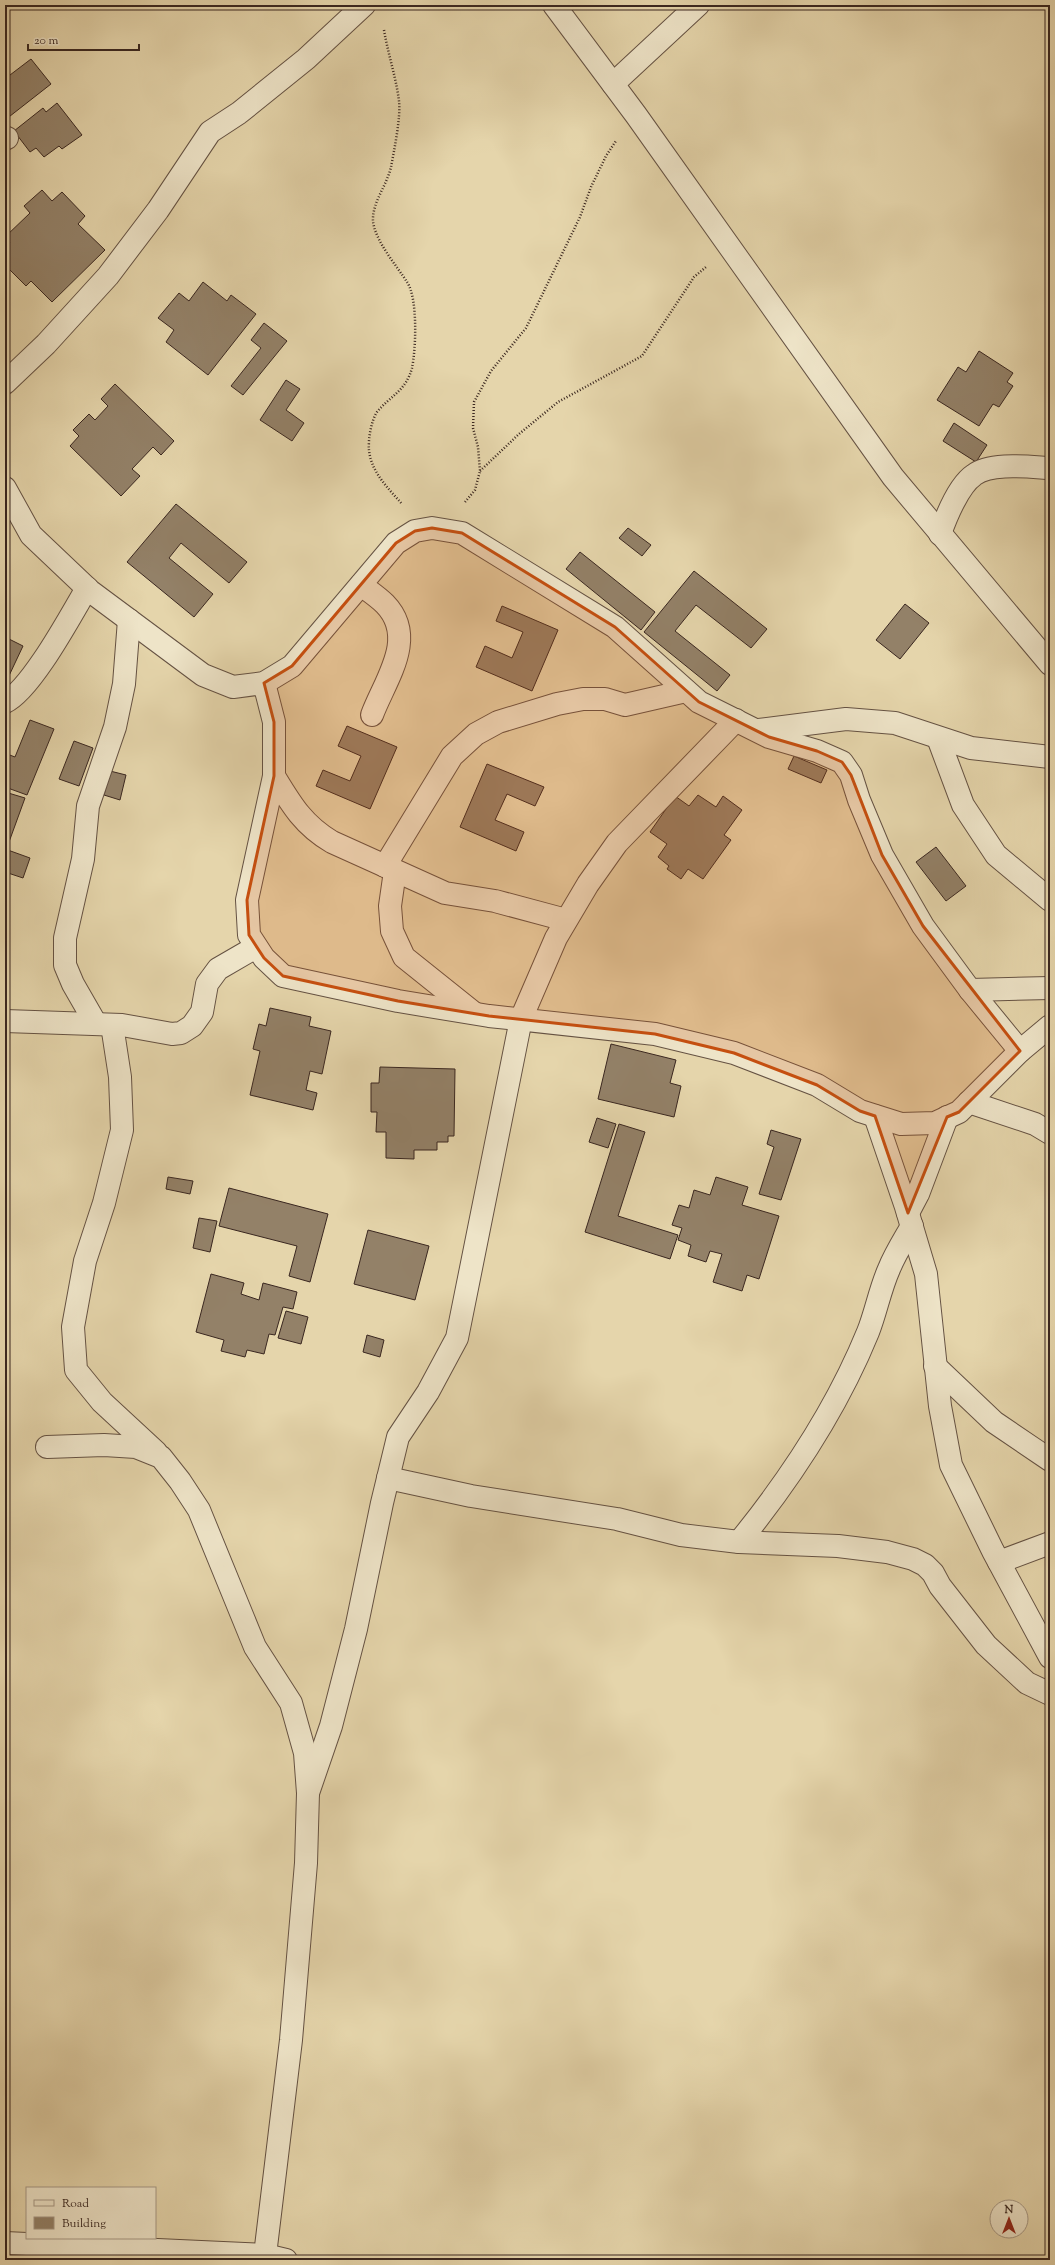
<svg xmlns="http://www.w3.org/2000/svg" width="1055" height="2265" font-family="'Sorts Mill Goudy',serif">
<style>
.building{fill:#938168;stroke:#3a2720}
.lines{fill:none;stroke-linecap:round;stroke-linejoin:round}
.minor-casing{stroke:#655243;stroke-width:24}
.path{stroke:#3a2720;stroke-width:2.5;stroke-dasharray:1 2;stroke-linecap:butt}
.minor{stroke:#eee4c8;stroke-width:22}
.marked{fill:#c54f10;fill-opacity:0.2;stroke:#c54f10;stroke-width:3;stroke-linejoin:round}
</style>
<rect width="100%" height="100%" fill="#e5d5ab"/>
<filter id="stains"><feTurbulence type="fractalNoise" baseFrequency=".005" numOctaves="4"/><feColorMatrix values="0 0 0 0 .2 0 0 0 0 .09 0 0 0 0 .02 0 0 0 .5 -.17"/></filter>
<radialGradient id="worn" r=".72"><stop offset=".6" stop-color="#630" stop-opacity="0"/><stop offset="1" stop-color="#630" stop-opacity=".3"/></radialGradient>
<!-- building -->
<g class="building">
<path d="M31,59L51,84L5,120V72L7,70L10,75Z"/>
<path d="M57,103L82,135L62,149L59,146L44,157L36,148L30,152L14,131L43,108L46,112Z"/>
<path d="M42,190L52,201L62,192L85,216L78,224L105,250L52,302L31,281L26,286L5,265V248L10,243L5,237L30,213L24,206Z"/>
<path d="M203,282L227,301L231,295L256,314L208,375L166,342L174,330L158,318L179,293L189,301Z"/>
<path d="M264,323L287,341L243,395L231,386L261,348L251,340Z"/>
<path d="M979,351L1013,373L1007,382L1013,386L999,407L993,404L979,426L937,400L958,367L966,372Z"/>
<path d="M286,380L300,389L286,410L304,423L292,441L260,420Z"/>
<path d="M115,384L174,441L161,455L153,447L132,469L140,476L121,496L70,446L79,436L73,430L89,414L95,420L108,406L101,399Z"/>
<path d="M954,423L987,445L976,462L943,441Z"/>
<path d="M176,504L247,562L229,583L181,543L169,558L213,594L194,617L127,562Z"/>
<path d="M628,528L651,545L642,556L619,538Z"/>
<path d="M580,552L655,612L641,630L566,569Z"/>
<path d="M694,571L767,629L751,648L696,605L675,631L730,675L717,691L644,632Z"/>
<path d="M905,604L929,623L900,659L876,640Z"/>
<path d="M502,606L558,630L532,691L476,667L485,646L512,658L523,632L496,621Z"/>
<path d="M5,637L23,646L7,680L5,679Z"/>
<path d="M30,720L54,729L27,795L5,787V760L7,754L15,757Z"/>
<path d="M347,726L397,747L370,809L316,786L323,770L350,781L361,756L338,746Z"/>
<path d="M74,741L93,748L79,786L59,779Z"/>
<path d="M794,756L827,770L821,783L788,769Z"/>
<path d="M487,764L544,787L535,806L507,794L495,820L524,832L516,851L460,827Z"/>
<path d="M110,771L126,775L120,800L104,795Z"/>
<path d="M5,792L25,798L9,842L5,840Z"/>
<path d="M698,795L716,807L723,796L742,810L724,835L731,840L703,879L688,869L681,879L667,869L669,866L658,857L667,844L650,832L675,796L689,806Z"/>
<path d="M936,847L966,886L946,901L916,862Z"/>
<path d="M5,849L30,858L23,878L5,872Z"/>
<path d="M270,1008L311,1017L309,1026L331,1031L322,1074L310,1071L306,1090L317,1093L313,1110L250,1095L260,1051L253,1049L259,1024L266,1026Z"/>
<path d="M611,1044L676,1060L670,1083L681,1086L674,1117L598,1099Z"/>
<path d="M380,1067L455,1069L454,1136H448V1142H437V1150H414V1159L386,1158V1132H376L377,1112H371V1083H379Z"/>
<path d="M597,1118L616,1124L608,1148L589,1142Z"/>
<path d="M619,1124L645,1132L618,1216L678,1235L670,1259L585,1232Z"/>
<path d="M771,1130L801,1139L781,1200L759,1194L774,1147L767,1144Z"/>
<path d="M168,1177L193,1181L190,1194L166,1189Z"/>
<path d="M716,1177L748,1187L742,1205L779,1216L759,1279L747,1275L742,1291L713,1282L722,1254L710,1251L706,1262L688,1256L691,1245L678,1240L682,1228L672,1225L679,1205L689,1208L694,1190L710,1195Z"/>
<path d="M229,1188L328,1214L310,1282L289,1276L297,1246L219,1226Z"/>
<path d="M199,1218L217,1221L210,1252L193,1248Z"/>
<path d="M368,1230L429,1246L415,1300L354,1284Z"/>
<path d="M211,1274L244,1283L241,1294L259,1300L263,1283L297,1292L293,1309L283,1307L275,1335L269,1334L264,1354L247,1350L245,1357L221,1351L224,1340L196,1332Z"/>
<path d="M286,1311L308,1317L301,1344L278,1338Z"/>
<path d="M367,1335L384,1340L380,1357L363,1352Z"/>
</g>
<g class="lines">
<!-- minor casing -->
<g class="minor-casing">
<g id="minor">
<path d="M554,5L636,115L893,477L1050,664"/>
<path d="M613,84L698,5"/>
<path d="M5,139L7,138"/>
<path d="M5,383L46,344L108,276L158,210L210,132L239,113L306,59L364,5"/>
<path d="M5,488L31,535L90,591L203,675L233,687L264,683L292,666L396,543L415,531L432,528L462,533L615,627L699,702L769,737L817,751L842,762L851,775L859,800L882,855L923,926L970,990L1020,1051"/>
<path d="M940,534C946,517 959,485 974,475C990,462 1030,467 1050,468"/>
<path d="M361,585C369,591 378,597 385,604C418,638 385,680 372,715"/>
<path d="M264,683L274,722V776L247,900L249,935L264,958L283,976L398,1001L489,1016L655,1034L734,1053L817,1085L860,1111L901,1124L935,1123L959,1112L1020,1051L1050,1026"/>
<path d="M5,702C31,690 71,615 87,588"/>
<path d="M759,730L846,719L895,723L971,748L1050,757"/>
<path d="M938,738L963,805L996,855L1050,900"/>
<path d="M274,776C291,804 303,825 332,842L445,893L495,901L566,920"/>
<path d="M385,866L452,756L476,734L498,722L557,704L583,699H605L625,705L686,691"/>
<path d="M395,871L390,906L392,931L404,957L474,1013"/>
<path d="M970,990L1050,988"/>
<path d="M5,1021L122,1025L172,1034L181,1033L192,1026L202,1012L207,984L218,969L256,947"/>
<path d="M96,1024L73,984L65,965V938L83,859L88,806L115,727L124,684L129,620"/>
<path d="M112,1025L120,1077L122,1130L104,1203L85,1261L73,1327L76,1370L102,1402L156,1452"/>
<path d="M969,1102L1035,1124L1050,1133"/>
<path d="M875,1116L906,1207L926,1274L940,1406L951,1465L993,1551L1050,1657"/>
<path d="M908,1213L918,1194L947,1117"/>
<path d="M935,1366L994,1422L1050,1460"/>
<path d="M47,1447L104,1445L136,1447L161,1457L180,1481L199,1510L255,1647L291,1703L305,1753L308,1793L306,1863L291,2040L265,2255"/>
<path d="M388,1478L471,1496L617,1519L681,1535L739,1542L838,1546L887,1552L913,1559L925,1565L933,1573L940,1586L986,1645L1027,1683L1050,1694"/>
<path d="M739,1542C791,1478 837,1408 868,1332C876,1312 880,1289 889,1269C895,1254 904,1240 912,1226"/>
<path d="M999,1562L1050,1543"/>
<path d="M308,1793L331,1726L356,1629L382,1503L398,1437L428,1392L457,1338L521,1019L556,938L588,884L617,843L736,720"/>
<path d="M5,2243L265,2255L286,2260"/>
</g>
</g>
<!-- path -->
<g class="path">
<path d="M384,30C388,54 396,77 399,101C401,117 394,151 391,167C387,185 372,203 373,221C375,241 397,266 407,282C418,298 416,349 412,368C406,391 390,396 377,412C371,421 368,440 369,450C371,472 388,488 402,504"/>
<path d="M480,471L519,434L558,402L642,356L694,277L706,267"/>
<path d="M465,502L475,490L480,471L478,447L473,428L474,402L491,371L526,328L580,217L591,187L606,156L616,141"/>
</g>
<!-- minor -->
<use href="#minor" class="minor"/>
</g>
<!-- marked area -->
<path class="marked" d="M432,528L462,533L615,627L699,702L769,737L817,751L842,762L851,775L882,855L923,926L1020,1051L959,1112L947,1117L908,1213L875,1116L860,1111L817,1085L734,1053L655,1034L489,1016L398,1001L283,976L264,958L249,935L247,900L274,776V722L264,683L292,666L396,543L415,531Z"/>
<!-- margin -->
<rect width="1055" height="2265" fill="none" stroke="#e5d5ab" stroke-width="20"/>
<rect x="6" y="6" width="1043" height="2253" fill="none" stroke="#3a2720" stroke-width="2"/>
<rect x="10" y="10" width="1035" height="2245" fill="none" stroke="#3a2720"/>
<!-- legend -->
<rect x="26" y="2187" width="130" height="52" fill="#eee4c8" stroke="#a69885"/>
<rect x="34" y="2200" width="20" height="6" fill="#eee4c8" stroke="#a69885"/>
<text x="62" y="2207" font-size="12" fill="#3a2720">Road</text>
<rect x="34" y="2217" width="20" height="12" fill="#938168" stroke="#a69885"/>
<text x="62" y="2227" font-size="12" fill="#3a2720">Building</text>
<!-- north arrow -->
<g transform="translate(1009 2219)"><circle r="19" fill="#eee4c8" stroke="#a69885"/>
<path d="M0-3L7 15L0 10L-7 15Z" fill="#8f2418"/>
<text y="-6" font-size="11" font-weight="bold" text-anchor="middle" fill="#3a2720">N</text>
</g>
<!-- scale -->
<path d="M28 44v6h111v-6" fill="none" stroke="#3a2720" stroke-width="2"/>
<text x="34" y="44" font-size="12" fill="#3a2720" stroke="#eee4c8" stroke-width="3" paint-order="stroke">20 m</text>
<rect width="100%" height="100%" filter="url(#stains)"/>
<rect width="100%" height="100%" fill="url(#worn)"/>
</svg>
